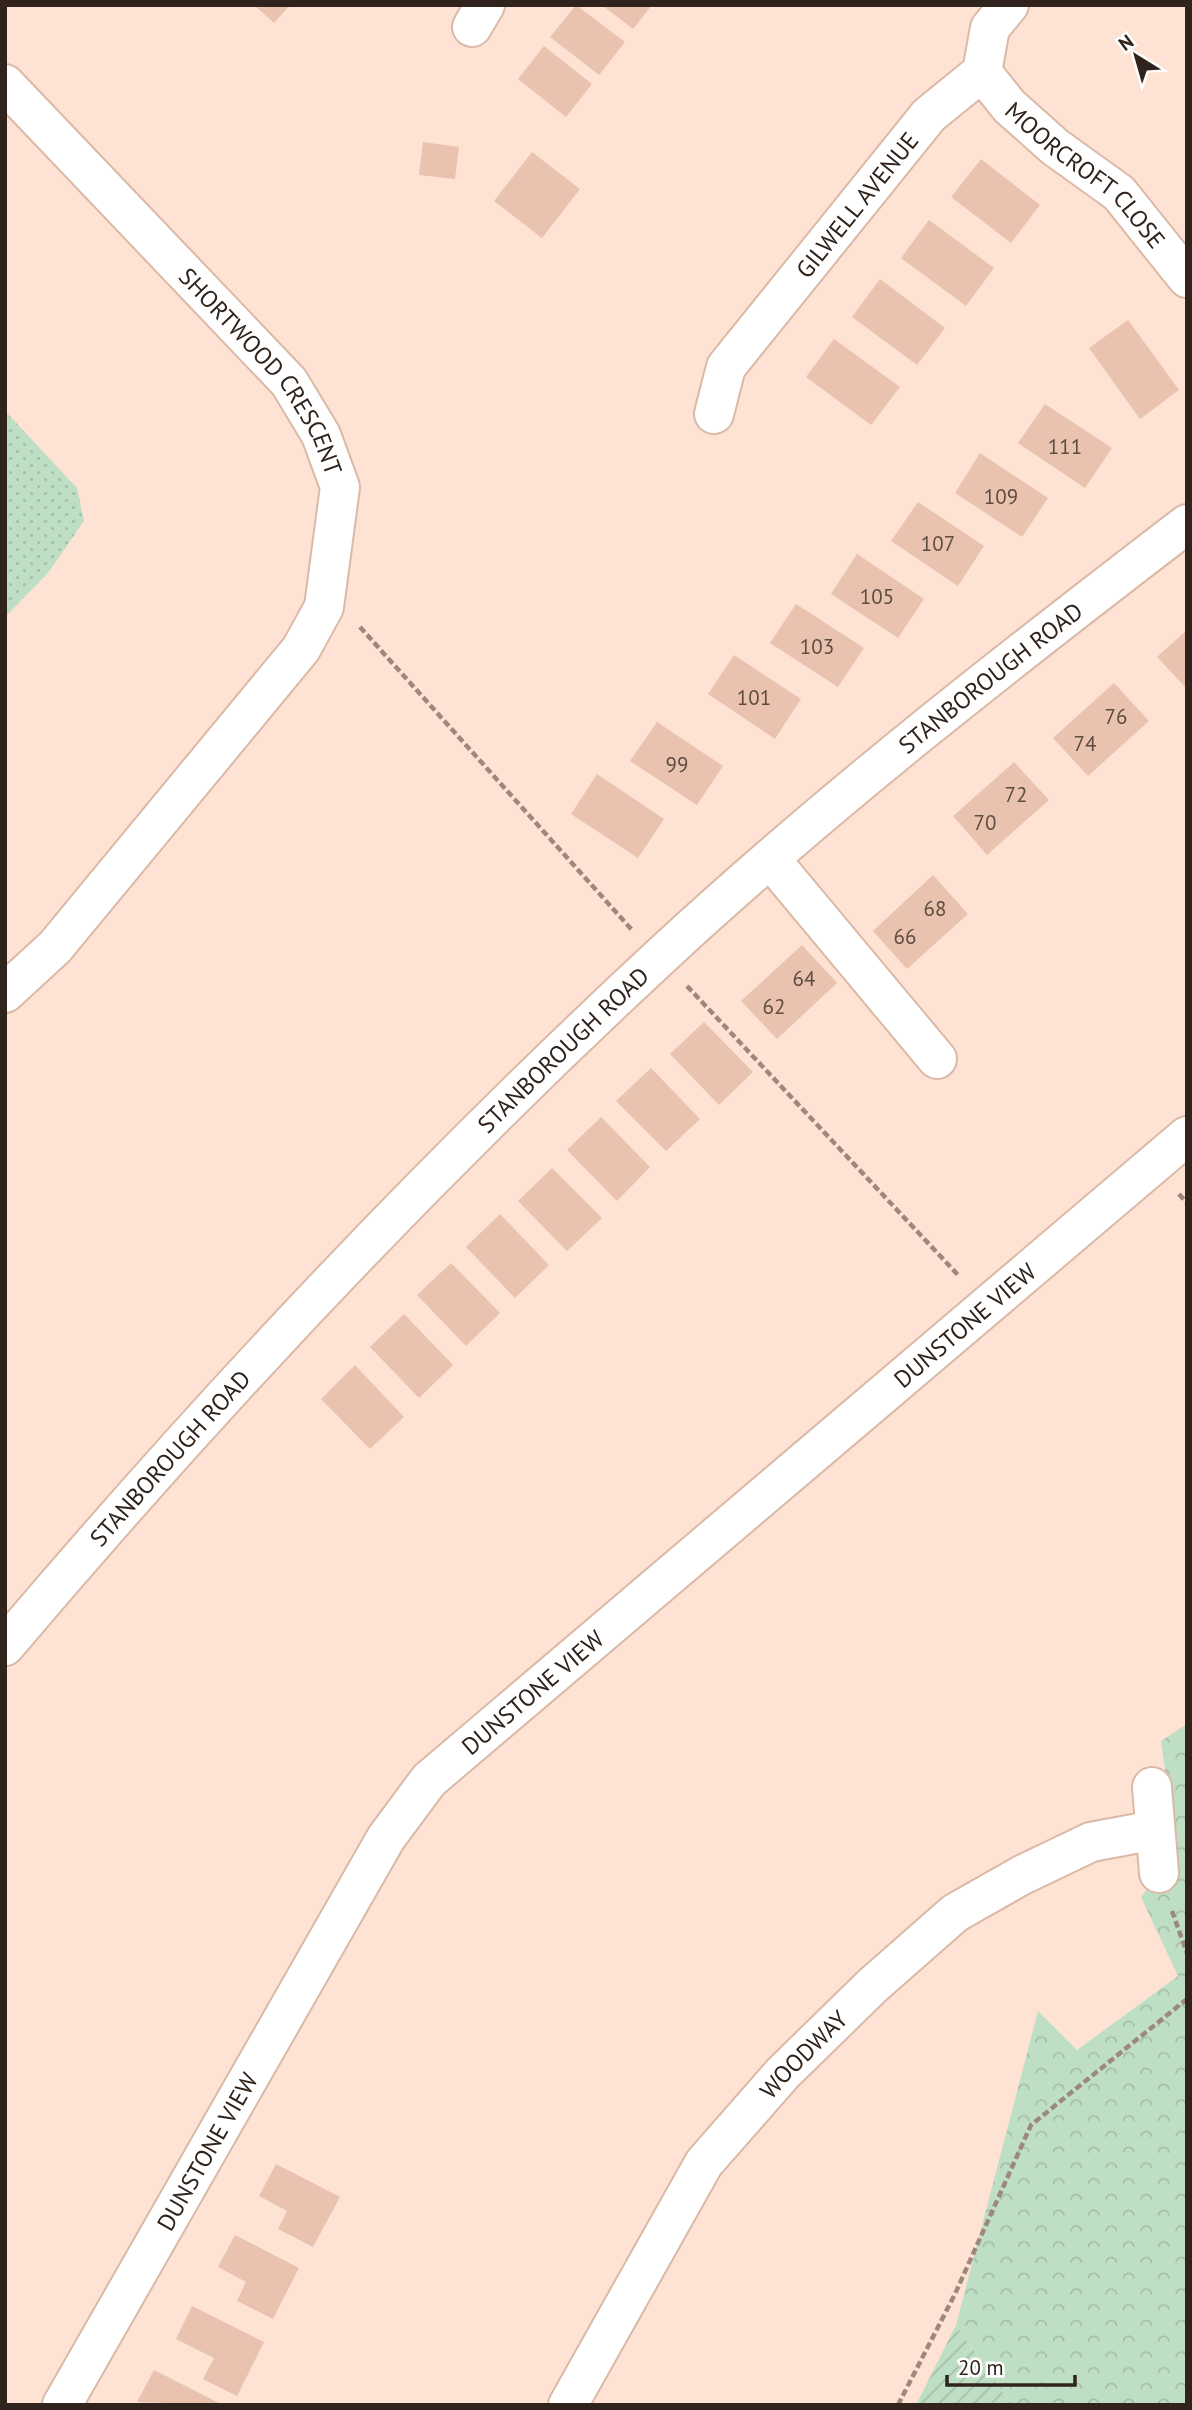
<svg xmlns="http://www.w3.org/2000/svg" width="1192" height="2410" font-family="'PT Sans',sans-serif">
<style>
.grass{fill:url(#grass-dots)}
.park{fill:url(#park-crowns)}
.garden{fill:url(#garden-furrows)}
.building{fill:#e9c3af}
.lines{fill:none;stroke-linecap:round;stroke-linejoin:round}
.minor-casing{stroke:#dab9a6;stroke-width:42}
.path{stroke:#9d887d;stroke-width:4.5;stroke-dasharray:7 3.5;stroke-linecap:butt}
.minor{stroke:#fff;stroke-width:38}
.labels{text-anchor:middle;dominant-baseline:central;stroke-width:7;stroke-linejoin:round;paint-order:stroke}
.number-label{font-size:21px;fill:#5e4b41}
.street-label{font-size:24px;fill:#2f231c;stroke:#fff}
</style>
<defs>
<pattern id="grass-dots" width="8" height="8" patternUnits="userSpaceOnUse" patternTransform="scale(1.75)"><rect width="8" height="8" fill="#bfdfc5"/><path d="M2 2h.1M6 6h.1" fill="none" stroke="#a4bfa9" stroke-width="1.8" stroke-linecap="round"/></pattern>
<pattern id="park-crowns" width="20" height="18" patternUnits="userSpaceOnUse" patternTransform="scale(1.75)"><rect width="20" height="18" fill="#bfdfc5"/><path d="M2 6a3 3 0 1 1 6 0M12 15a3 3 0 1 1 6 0" fill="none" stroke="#a4bfa9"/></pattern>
<pattern id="garden-furrows" width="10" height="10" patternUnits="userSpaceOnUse" patternTransform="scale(1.75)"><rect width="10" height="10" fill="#bfdfc5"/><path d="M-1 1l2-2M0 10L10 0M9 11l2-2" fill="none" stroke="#a4bfa9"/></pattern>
</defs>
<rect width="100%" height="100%" fill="#fee2d3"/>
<!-- grass -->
<path class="grass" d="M5,411L77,488L84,521L48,573L5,617Z"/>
<!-- park -->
<path class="park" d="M1187,1724V2405H1012L956,2325L1038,2011L1077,2050L1178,1976L1141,1897L1159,1873L1170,1805L1161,1741Z"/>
<!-- garden -->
<path class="garden" d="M956,2325L1012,2405H916Z"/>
<!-- building -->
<g class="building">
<path d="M254,5H290L274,23Z"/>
<path d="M576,5L625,42L599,75L550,37Z"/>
<path d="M602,5H652L633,29Z"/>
<path d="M544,46L592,84L566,117L518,79Z"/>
<path d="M423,142L459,147L455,179L419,175Z"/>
<path d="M532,152L580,189L542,238L494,201Z"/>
<path d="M981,159L1040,205L1011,243L951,197Z"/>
<path d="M929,220L994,268L966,306L901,258Z"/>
<path d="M880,279L945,328L917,365L852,317Z"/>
<path d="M1128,320L1179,390L1140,419L1089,348Z"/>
<path d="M834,339L900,387L871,425L806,377Z"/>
<path d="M1045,404L1112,448L1085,488L1018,443Z"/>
<path d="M980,453L1048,498L1022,537L955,493Z"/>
<path d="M918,502L984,546L958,586L891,541Z"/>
<path d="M857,554L924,599L898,638L831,594Z"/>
<path d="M796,604L864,648L838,687L770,643Z"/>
<path d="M1187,630V689L1157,657Z"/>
<path d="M734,655L801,699L775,739L708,694Z"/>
<path d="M1114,683L1149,721L1088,776L1053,738Z"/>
<path d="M657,722L723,766L697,805L630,761Z"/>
<path d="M1014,762L1049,800L987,855L953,816Z"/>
<path d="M597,774L664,819L638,858L571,814Z"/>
<path d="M933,875L968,914L907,969L873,931Z"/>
<path d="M802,945L837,983L777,1039L741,1001Z"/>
<path d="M704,1022L753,1072L719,1105L670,1054Z"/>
<path d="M651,1068L700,1119L666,1151L616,1101Z"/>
<path d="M601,1117L650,1167L617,1201L567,1150Z"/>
<path d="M552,1168L602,1218L567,1251L518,1201Z"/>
<path d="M500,1214L549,1265L515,1298L466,1247Z"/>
<path d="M451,1263L500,1313L466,1346L417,1295Z"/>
<path d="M404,1314L453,1365L419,1398L370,1347Z"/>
<path d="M355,1365L404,1417L370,1449L321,1399Z"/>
<path d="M276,2164L340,2197L313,2247L278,2229L287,2211L259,2196Z"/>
<path d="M235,2235L299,2268L273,2319L237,2301L246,2282L218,2267Z"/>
<path d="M192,2306L264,2342L237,2396L203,2379L214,2358L176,2339Z"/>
<path d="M154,2370L223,2405L137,2402Z"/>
</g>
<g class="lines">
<!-- minor casing -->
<g class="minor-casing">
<g id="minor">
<path d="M472,27L485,5"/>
<path id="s1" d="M982,72L1009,106L1055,147L1119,193L1187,278"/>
<path id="s2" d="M5,84L289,382L321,435L340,487L324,607L301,649L55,947L5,993"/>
<path id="s3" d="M714,414L726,367L929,115L982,72L990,28L1009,5"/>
<path d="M771,860L937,1059"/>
<path id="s4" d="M5,1646C210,1404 428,1172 661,956C827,802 1007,662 1187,524"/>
<path d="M1152,1787L1159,1873"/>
<path id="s5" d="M62,2405L386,1838L429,1780L1187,1136"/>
<path id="s6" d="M568,2405L704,2163L783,2073L872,1986L955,1913L1022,1875L1091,1842L1155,1830"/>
</g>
</g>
<!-- path -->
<g class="path">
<path d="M360,627L632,930"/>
<path d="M687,986L959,1276"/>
<path d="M1179,1194L1187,1203"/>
<path d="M1172,1911L1187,1953"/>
<path d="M898,2405L955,2294L1031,2125L1187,1999"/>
</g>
<!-- minor -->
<use href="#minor" class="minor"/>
</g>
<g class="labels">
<!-- number labels -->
<g class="number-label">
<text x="1065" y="446">111</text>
<text x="1001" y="496">109</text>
<text x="938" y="543">107</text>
<text x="877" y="596">105</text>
<text x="817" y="646">103</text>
<text x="754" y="697">101</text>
<text x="1116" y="716">76</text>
<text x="1085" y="743">74</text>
<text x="677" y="764">99</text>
<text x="1016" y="794">72</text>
<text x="985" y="822">70</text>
<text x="935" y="908">68</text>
<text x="905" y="936">66</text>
<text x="804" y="978">64</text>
<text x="774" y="1006">62</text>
</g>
<!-- street labels -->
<g class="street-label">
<text stroke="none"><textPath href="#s1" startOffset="147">MOORCROFT CLOSE</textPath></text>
<text stroke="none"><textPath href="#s3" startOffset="257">GILWELL AVENUE</textPath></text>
<text stroke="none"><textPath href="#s2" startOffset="387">SHORTWOOD CRESCENT</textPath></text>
<text stroke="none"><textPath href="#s4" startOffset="1384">STANBOROUGH ROAD</textPath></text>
<text stroke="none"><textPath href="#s4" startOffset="817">STANBOROUGH ROAD</textPath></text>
<text stroke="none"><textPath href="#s5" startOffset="1428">DUNSTONE VIEW</textPath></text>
<text stroke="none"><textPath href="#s4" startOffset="250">STANBOROUGH ROAD</textPath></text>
<text stroke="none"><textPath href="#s5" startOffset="861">DUNSTONE VIEW</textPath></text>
<text stroke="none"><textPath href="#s6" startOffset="425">WOODWAY</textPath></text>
<text stroke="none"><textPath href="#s5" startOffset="292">DUNSTONE VIEW</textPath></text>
</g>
</g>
<!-- border -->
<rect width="1192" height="2410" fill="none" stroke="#2f231c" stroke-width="14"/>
<!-- north arrow -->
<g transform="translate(1136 56) rotate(323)" stroke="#ffffff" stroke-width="5" paint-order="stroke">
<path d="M0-5L12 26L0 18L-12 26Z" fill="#2f231c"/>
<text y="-10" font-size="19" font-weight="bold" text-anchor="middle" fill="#2f231c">N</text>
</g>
<!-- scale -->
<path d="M947 2375v10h128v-10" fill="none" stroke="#2f231c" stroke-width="3.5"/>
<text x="958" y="2375" font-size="21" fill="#2f231c" stroke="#ffffff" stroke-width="5" paint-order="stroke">20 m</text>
</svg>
